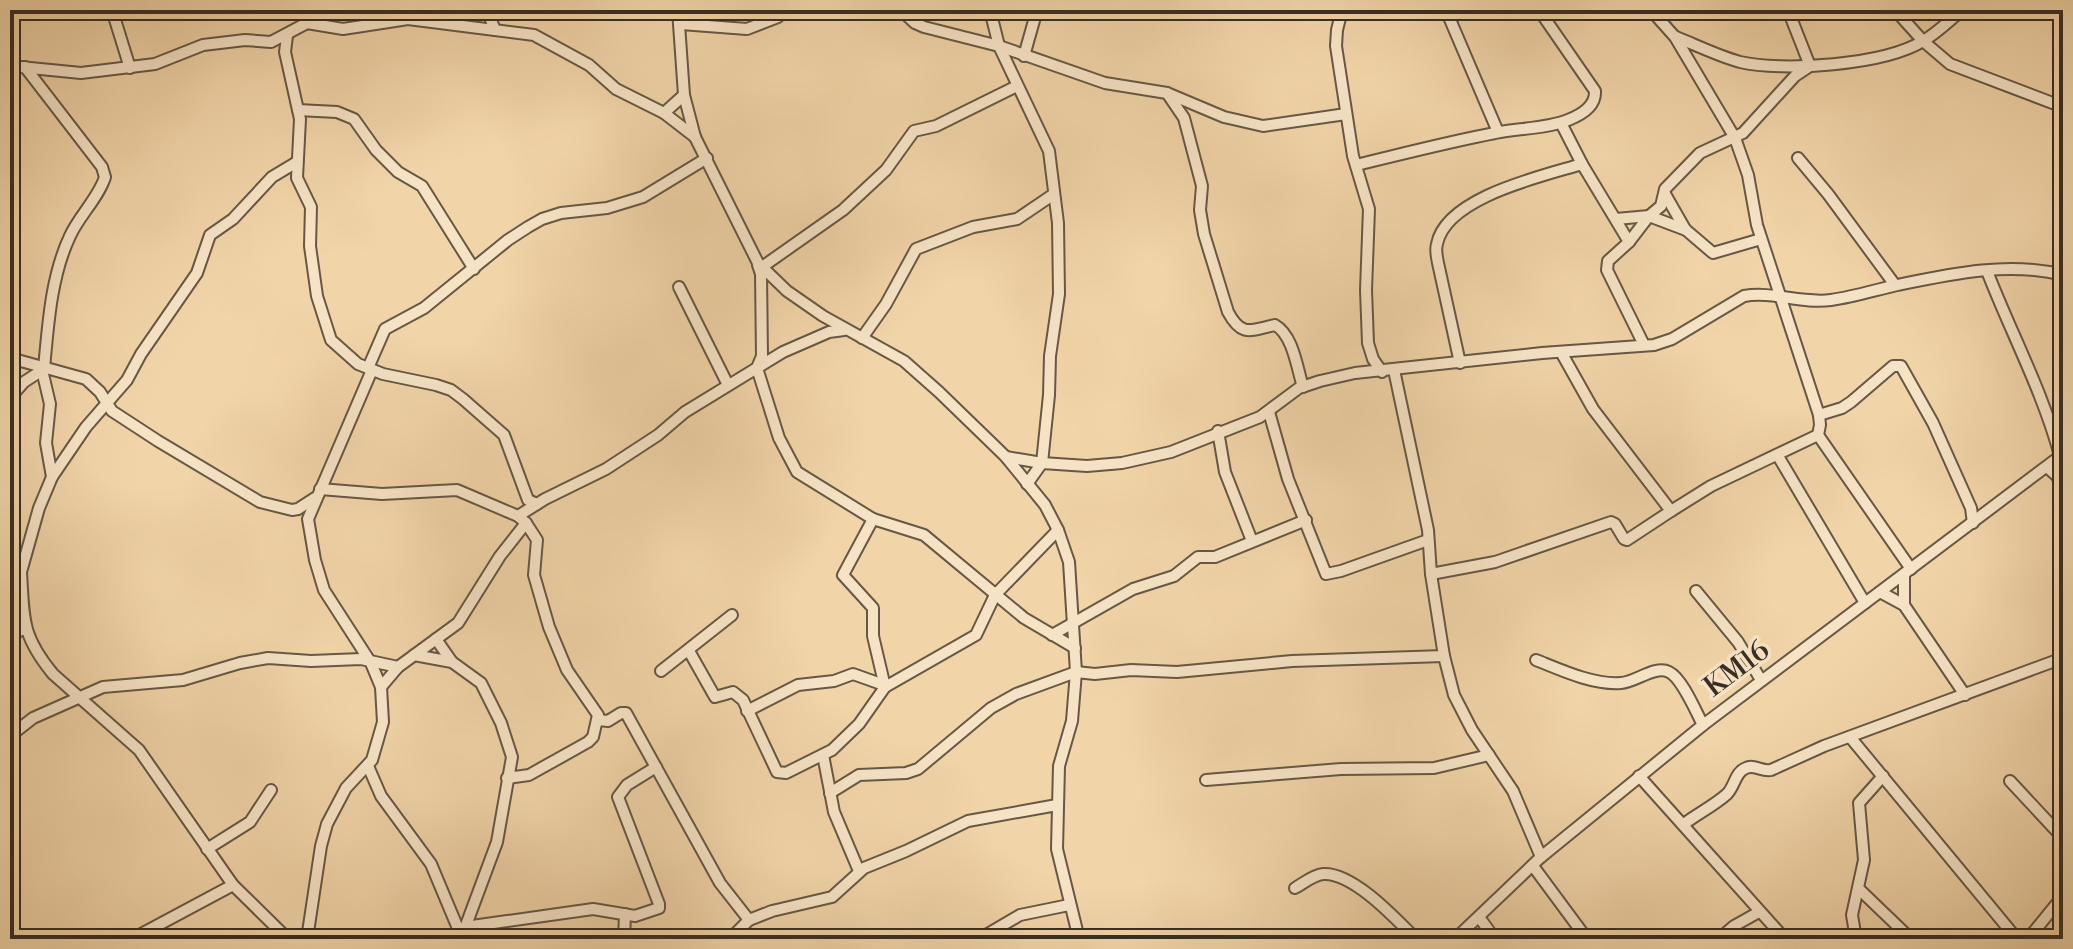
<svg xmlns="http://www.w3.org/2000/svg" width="2073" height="949" font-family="'Libre Bodoni',serif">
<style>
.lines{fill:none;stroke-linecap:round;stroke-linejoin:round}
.minor-casing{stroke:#665844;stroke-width:14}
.minor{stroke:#f6e3c6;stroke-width:10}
.labels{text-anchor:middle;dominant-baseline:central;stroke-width:7;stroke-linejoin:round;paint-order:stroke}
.street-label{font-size:28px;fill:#382e22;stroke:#f6e3c6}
</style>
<rect width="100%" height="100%" fill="#f1d4a8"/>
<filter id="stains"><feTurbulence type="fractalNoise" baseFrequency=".0025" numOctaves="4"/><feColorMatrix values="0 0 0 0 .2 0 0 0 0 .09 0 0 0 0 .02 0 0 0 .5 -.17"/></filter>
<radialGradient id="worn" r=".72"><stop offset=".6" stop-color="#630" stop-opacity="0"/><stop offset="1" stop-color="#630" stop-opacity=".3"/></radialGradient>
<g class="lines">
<!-- minor casing -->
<g class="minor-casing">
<g id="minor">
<path d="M112,10L130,68"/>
<path d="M487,10L495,30"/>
<path d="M678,10L684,95L695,137L758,263L787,291L823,316L904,361L939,392L1006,457L1045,505L1058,530L1069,562L1076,672L1072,721L1059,766L1057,849L1079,939"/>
<path d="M901,10L915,23L924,27L999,46L1105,83L1167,93L1224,117L1263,126L1346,114"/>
<path d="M990,10L999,46L1049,151L1058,223L1059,294L1050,356L1049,395L1042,463L1027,484"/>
<path d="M1342,10L1337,30L1336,46L1353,156L1369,209L1366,290L1368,343L1373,359L1382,372"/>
<path d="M1446,10L1498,132"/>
<path d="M1895,10L1923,41L1950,64L2063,107"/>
<path d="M307,23L343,29L408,19L534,35L589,65L616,89L664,113L695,137"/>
<path d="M681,24L747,29L778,17"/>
<path d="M287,36L285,52L300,119L297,178L311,207L310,246L317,296L331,340L358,364L383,374L436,385L451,390L463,399L504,435L528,500L537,504"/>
<path d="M1676,37C1696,45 1718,56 1740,62C1784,72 1884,65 1923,41C1937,33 1950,20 1962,10"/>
<path d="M1024,56L1037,10"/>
<path d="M10,66L81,73L155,64L203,45L245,40L271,42L307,23L321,10"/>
<path d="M1167,93L1184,118L1202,186L1200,210L1204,234L1228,312C1242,338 1251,330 1275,325C1293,335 1297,368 1303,387"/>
<path d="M298,110L337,112L354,119L376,150L398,172L422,186L474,269"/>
<path d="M664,113L684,95"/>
<path d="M1561,123L1582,164L1629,242L1608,261L1607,270L1644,345"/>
<path d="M1798,158L1828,194L1895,285"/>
<path d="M1356,165C1402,154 1448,142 1495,133C1518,128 1546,129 1568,120C1581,115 1596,107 1595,91L1539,10"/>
<path d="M1665,194L1685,229"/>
<path d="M1616,219L1649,216L1686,230L1713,253L1761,239"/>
<path d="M1629,242L1649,216L1661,206L1665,189L1700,153L1743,133L1795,76L1810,66L1788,10"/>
<path d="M758,265L761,274L762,356L757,368L779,438L797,472L873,519L924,535L1024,618L1075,648"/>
<path d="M762,267L843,210L886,170L914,131L936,126L1017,86"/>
<path d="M1987,271C2011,333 2043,392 2060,456"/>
<path d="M679,287L728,385"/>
<path d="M862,338L886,304L916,249L973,227L1017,219L1054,194"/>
<path d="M1561,352L1593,409L1671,511L1711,486L1818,435L1820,425L1819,415L1757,225L1748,175L1735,138L1675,37L1651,10"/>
<path d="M10,358L86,379L100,392L112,411L158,441L260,502L292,510L298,509L315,498"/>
<path d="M1460,363L1438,263C1437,257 1435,250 1437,244C1446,197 1543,176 1582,164"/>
<path d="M42,370L50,404L46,443L52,477"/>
<path d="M1394,370L1428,530L1431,574L1444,656L1454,695L1472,730L1513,791L1541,857"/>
<path d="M10,398L24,382L44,369C48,325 51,276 70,236C79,216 99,197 105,177L102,167L25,67"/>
<path d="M1269,412L1288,479L1326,574L1341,571L1428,540"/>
<path d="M1819,415L1842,408L1851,402L1893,366H1901L1933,423L1971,508L1973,523"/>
<path d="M1218,431L1225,472L1252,541"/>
<path d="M1818,435L1911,569"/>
<path d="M1778,456L1865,603"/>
<path d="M1006,457L1042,463L1087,466L1122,463L1171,452L1260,417L1299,388L1320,381L1355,373L1542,353L1654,345L1672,339L1744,296C1773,291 1801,304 1831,300C1853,297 1875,290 1897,285C1950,274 2010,261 2063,275"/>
<path d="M2047,467L2057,476L2063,489"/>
<path d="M320,489L382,494L457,490L518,516L526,523L537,540L534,575L549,627L567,670L598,715L593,737L588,742L529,775L507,778"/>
<path d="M518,516L545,499L606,469L658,435L685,412L783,352L829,332L844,330"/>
<path d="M873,519L843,575L873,608V636L885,687"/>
<path d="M10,562L21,572C24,619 21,635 53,674L139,750L233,885L288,939"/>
<path d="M21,572L39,508L52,477L86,427L127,380L141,354L197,273L210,235L233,219L272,177L297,162"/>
<path d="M1431,574L1495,562L1611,522L1615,524L1624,539L1627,540L1671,511"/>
<path d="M1696,591L1738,642L1761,680"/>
<path d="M1880,592L1904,605L1965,695"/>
<path d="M1904,605V574"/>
<path d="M10,634L25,629"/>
<path d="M1052,635L1133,589L1174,576L1198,557H1215L1306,520"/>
<path d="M436,639L452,662L481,683L501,723L512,757L497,842L462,936"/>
<path d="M689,651L715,697L733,692L743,700L777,772L786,773L832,750L859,724L885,687L976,635L995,595L1058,530"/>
<path d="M414,655L452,662"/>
<path d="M1536,660C1561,670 1593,685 1621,683C1636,682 1655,665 1669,672C1682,678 1696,712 1703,725"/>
<path d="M661,671L732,615"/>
<path d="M381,687L398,667L458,623L500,556L526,523"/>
<path d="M747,711L798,685L834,681L853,674L884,685"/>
<path d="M598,720L608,721L621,713H626L720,883L749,920"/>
<path d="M10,736L33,718L103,687L183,680L240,663L268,658L311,661L361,659L398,667"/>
<path d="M1850,737L2017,939"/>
<path d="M823,755L834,812L859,871"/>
<path d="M368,766L381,796L431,864L462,938"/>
<path d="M1639,776L1785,939"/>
<path d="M1206,780L1341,769L1434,768L1489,755"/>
<path d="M2010,781L2063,838"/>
<path d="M830,793L859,775L906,773L918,769L991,708L1016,694L1076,672L1095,674L1131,670L1177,672L1292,661L1444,656"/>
<path d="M1684,824C1697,814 1715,805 1727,794C1735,786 1735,772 1746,768C1754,764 1762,772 1771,770L1824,746L2063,658"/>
<path d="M207,849L250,822L271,790"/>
<path d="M1533,866L1587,939"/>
<path d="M1295,888C1304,883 1313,875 1323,874C1353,872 1396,919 1416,939"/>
<path d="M1859,889L1911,939"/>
<path d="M1479,917L1495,939"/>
<path d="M465,927L593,909L635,916L659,908V904L618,797L627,785L656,767"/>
<path d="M132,939L233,885"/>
<path d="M307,939L321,846L327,824L346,788L372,760L383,722L381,687L371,663L324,590L315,560L308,519L372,370L368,368L385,329L424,308L508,240L528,227L542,219L561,213L607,208L643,197L707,158"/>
<path d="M328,939L359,936L379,939"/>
<path d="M624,939L625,914"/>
<path d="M730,939L749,920L772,911L832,897L864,868L906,851L968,821L1057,805"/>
<path d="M979,939L1020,915L1069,905"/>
<path d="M1455,939L1541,857L1703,725L2063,454"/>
<path d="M1719,939L1734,926L1759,912"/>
<path d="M1856,939L1852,915L1864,860L1859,803L1883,776"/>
<path d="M2028,939L2063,896"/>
</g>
</g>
<!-- minor -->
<use href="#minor" class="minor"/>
</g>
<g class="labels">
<!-- street labels -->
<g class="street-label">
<text transform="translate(1737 669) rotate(-37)">KM16</text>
</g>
</g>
<!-- margin -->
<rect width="2073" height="949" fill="none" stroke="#f1d4a8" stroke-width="40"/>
<rect x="12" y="12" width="2049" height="925" fill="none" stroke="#382e22" stroke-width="4"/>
<rect x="20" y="20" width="2033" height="909" fill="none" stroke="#382e22" stroke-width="2"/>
<rect width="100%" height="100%" filter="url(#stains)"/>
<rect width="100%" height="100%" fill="url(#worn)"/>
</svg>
